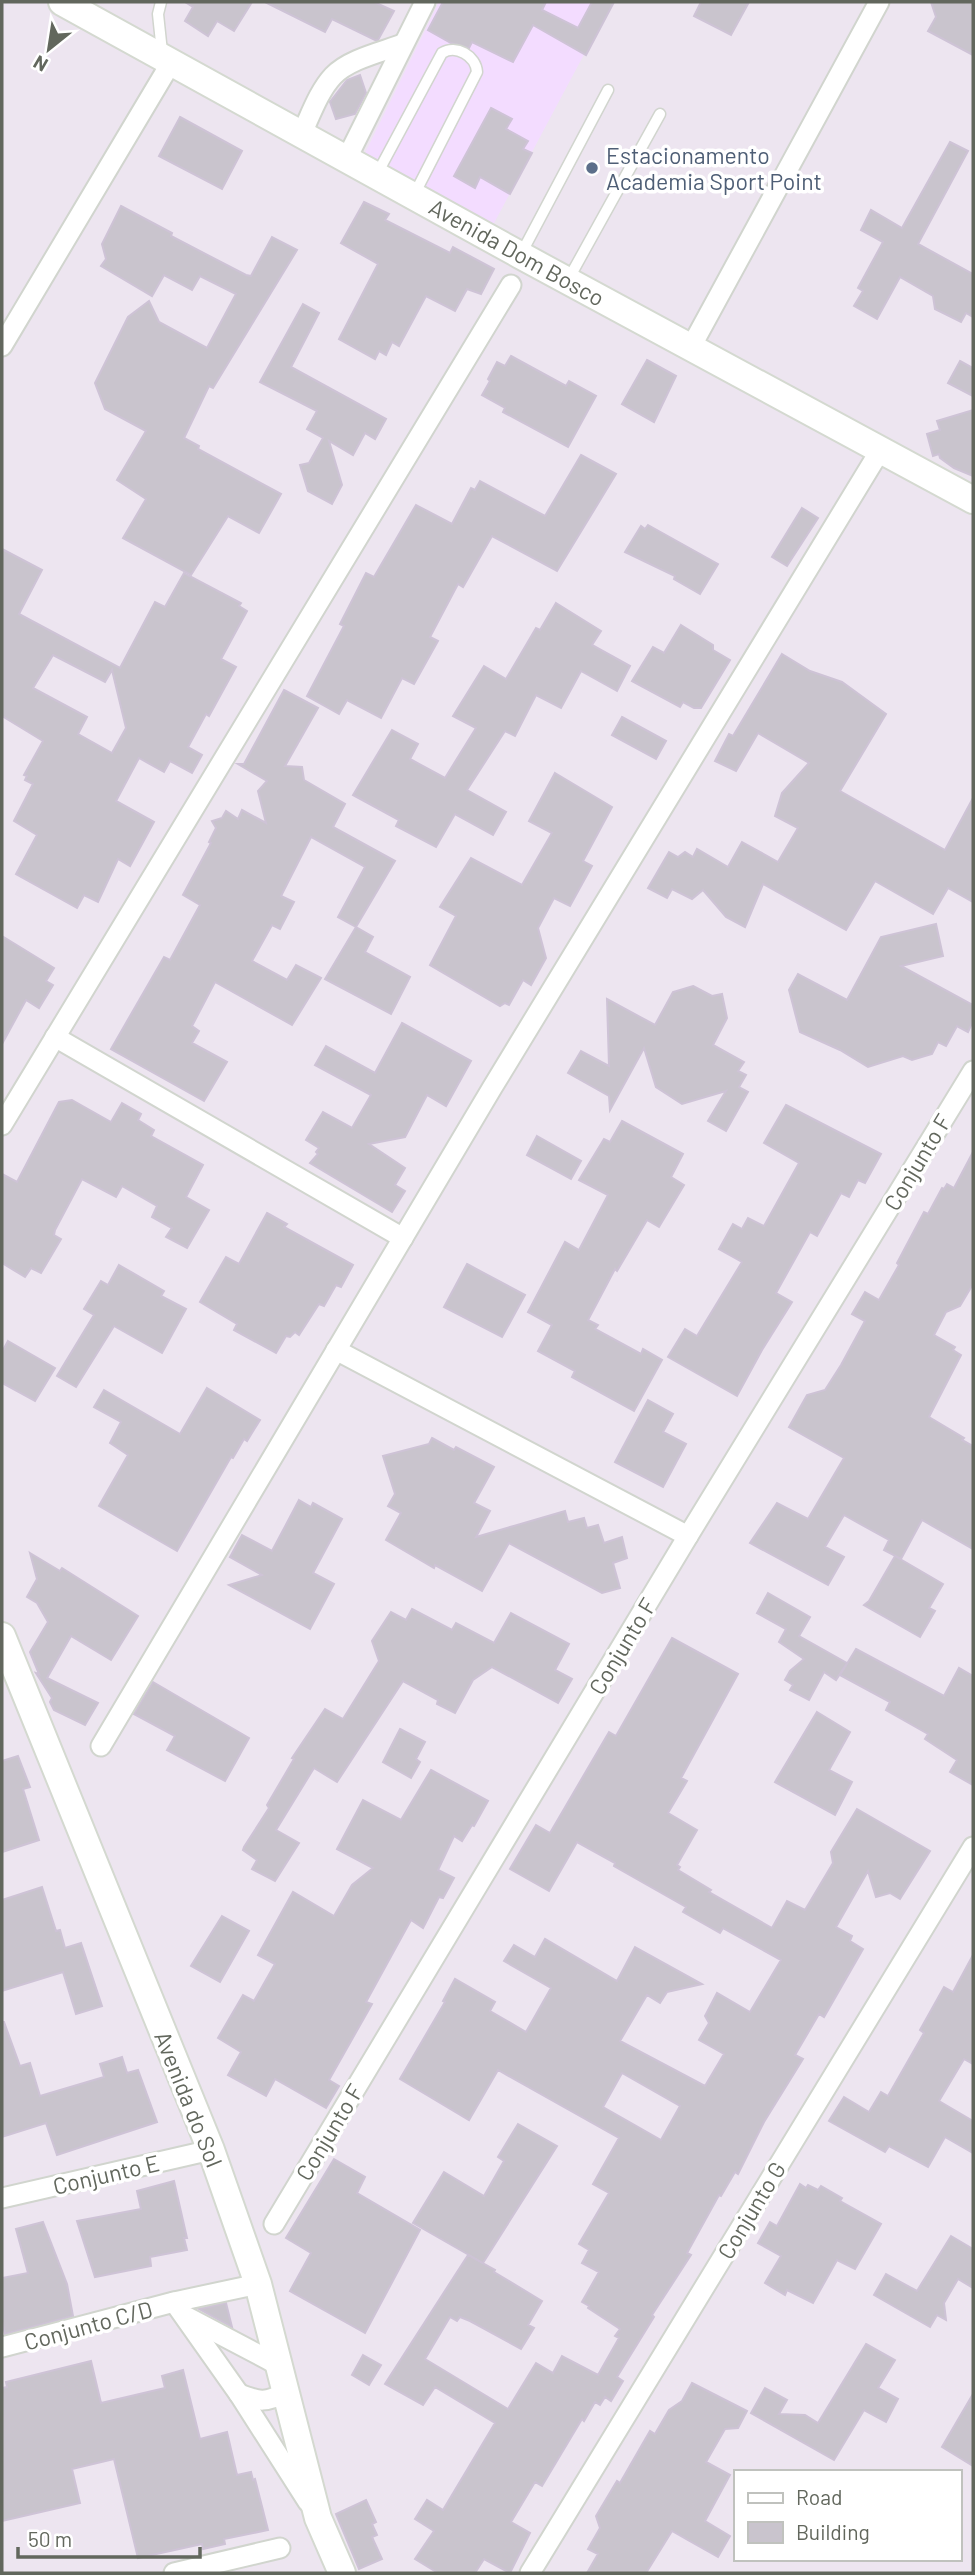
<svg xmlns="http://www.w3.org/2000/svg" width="975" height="2575" font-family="Barlow,sans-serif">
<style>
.commercial{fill:#f3dcff}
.building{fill:#c9c4cd;stroke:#cec3d6;stroke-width:2;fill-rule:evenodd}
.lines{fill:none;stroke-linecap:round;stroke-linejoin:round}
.lane-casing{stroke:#d1d5ce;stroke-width:13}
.street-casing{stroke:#d1d5ce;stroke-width:23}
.secondary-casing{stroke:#d4d9d0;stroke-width:30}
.lane{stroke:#fff;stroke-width:10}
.street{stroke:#fff;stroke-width:19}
.secondary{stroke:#fff;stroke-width:26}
.service-dot{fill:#5c6f8a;stroke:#fff;stroke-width:2.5}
.labels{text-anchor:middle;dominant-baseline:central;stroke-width:7;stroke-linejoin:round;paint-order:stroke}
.service-label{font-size:23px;fill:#4e5e75;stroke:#fff;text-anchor:start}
.street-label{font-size:23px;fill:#62675d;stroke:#fff}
</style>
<rect width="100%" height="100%" fill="#ede5f0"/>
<!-- commercial -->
<path class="commercial" d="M439,2H612L493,225L364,155Z"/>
<!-- building -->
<g class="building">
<path d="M185,2H252L234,31L217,21L208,36L185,21L193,7Z"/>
<path d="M265,2H374L394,11L378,40H375L332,19L325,32Z"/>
<path d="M443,2H546L542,10L578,28L592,2H614L586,55L533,25L513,62L472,42L469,48L451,43L428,30Z"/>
<path d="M701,2H749L731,35L694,16Z"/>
<path d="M931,2H973V55L928,31L936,17Z"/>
<path d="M360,75L366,93L355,114L336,119L330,102L347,80Z"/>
<path d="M491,108L512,119L506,129L528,141L523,149L532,153L510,194L480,177L475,188L454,176Z"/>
<path d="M180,117L242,151L222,189L159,156Z"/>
<path d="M950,142L968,151L918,244L973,274V317L966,313L961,322L935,309L933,296L900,277L877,319L854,306L863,291L858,288L883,242L861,230L871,210L902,228Z"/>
<path d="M364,202L389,214L385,220L450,253L453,247L494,269L481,294L467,289L455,311L426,296L399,346L392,342L386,355L379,351L375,359L339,339L378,264L341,243Z"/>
<path d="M121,206L172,233L171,236L246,275L251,276L272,237L297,250L213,388L209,386L184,438L199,446L198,449L281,494L259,533L228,516L191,575L123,538L146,499L117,480L146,431L105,409L95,383L128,317L149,301L159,322L207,348L236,294L200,276L192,290L164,275L152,296L101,266L106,259L102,244Z"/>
<path d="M303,304L319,313L291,367L386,419L375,439L365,433L353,455L329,441L342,485L332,504L308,491L300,465L309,463L323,438L307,429L317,411L260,382Z"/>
<path d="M511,356L566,386L569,381L596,396L568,447L503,412L505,408L482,395L490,381L488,379L497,362L505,366Z"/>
<path d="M647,360L676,376L654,422L622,404Z"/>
<path d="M960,361L973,368V396L948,383Z"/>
<path d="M973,410V476L954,468L940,458L939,454L933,456L927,434L940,430L937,421Z"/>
<path d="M581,455L616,474L557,571L492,536L463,587L458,584L430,637L438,641L414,684L402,678L381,718L347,700L339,714L307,696L344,626L340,624L366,573L374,577L416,505L452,524L471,488L475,490L480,481L545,516Z"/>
<path d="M802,508L818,518L787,566L772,557Z"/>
<path d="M648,525L718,564L700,594L674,579L675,576L625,552L641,526L645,529Z"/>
<path d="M2,549L42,570L19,614L120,668L155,602L165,607L184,573L241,603L239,606L247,611L221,659L236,667L209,716L206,714L188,747L202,755L192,773L170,761L164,772L139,758L116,801L154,822L130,866L118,859L98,902L84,895L77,908L16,874L37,835L14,821L33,784L25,780L27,776L24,775L43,741L2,716ZM53,655L105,682L112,670L126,728L112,753L78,734L87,717L33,688Z"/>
<path d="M556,603L601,631L592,645L630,666L617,691L581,671L561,708L536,695L515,736L505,731L467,790L506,812L493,835L455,814L436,847L396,826L399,820L353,795L392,730L418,744L410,759L445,778L476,728L453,716L484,666L506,679L536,628L540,630Z"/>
<path d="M681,625L713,645V650L730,660L701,708H694L683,702L680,707L632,681L653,647L664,653Z"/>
<path d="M782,654L810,671L842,682L886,714L840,791L945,850L973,798V902L948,888L933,914L875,881L846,930L763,884L745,927L726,917L703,890L692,899L672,889L667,898L648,888L669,852L678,857L685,852L693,857L697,849L728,867L742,842L778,862L798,828L775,816L782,793L809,763L758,733L736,771L715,761L729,734L733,736Z"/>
<path d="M284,690L318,708L285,766L302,767L304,780L345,804L333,827L395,861L356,927L338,917L365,867L311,837L281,896L294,902L280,929L272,925L252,961L287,980L296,965L321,978L292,1025L215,982L192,1026L199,1031L192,1043L227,1062L204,1101L111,1049L164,957L170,960L200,905L183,895L211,843L209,842L216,828L212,821L222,818L226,811L238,819L242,810L266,823L258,791L267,781L238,764H244Z"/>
<path d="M622,717L666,741L656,759L612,735Z"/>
<path d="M555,773L612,807L583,861L592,866L570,906L554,898L538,928L546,958L531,985L523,980L509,1005L505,1003L500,1006L430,965L456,916L440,907L471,858L522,885L552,833L529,821Z"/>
<path d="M936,924L943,956L901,966L973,1005V1021L968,1032L957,1026L946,1046L938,1042L932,1054L912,1060L903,1056L868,1067L840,1050L800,1032L789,990L798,974L847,1000L881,937Z"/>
<path d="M356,927L373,937L365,952L410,977L391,1014L325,979Z"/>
<path d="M2,936L54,968L46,981L53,985L39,1008L26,1000L2,1044Z"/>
<path d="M693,986L712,996L722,994L727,1018L713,1045L744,1062L738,1071L746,1075L739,1087L748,1092L726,1131L708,1121L726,1091L682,1104L656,1087L644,1048L610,1110L609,1096L568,1073L581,1051L609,1066L607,999L655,1025L673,992Z"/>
<path d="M402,1023L471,1061L446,1106L427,1095L405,1137L369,1144L405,1168L395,1185L405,1191L392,1212L310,1163L318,1154L316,1152L319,1148L306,1140L323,1112L352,1128L371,1095L315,1065L326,1046L375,1073Z"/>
<path d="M72,1100L111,1122L122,1103L141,1114L138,1120L154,1130L151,1136L203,1165L186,1197L209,1210L187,1248L166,1237L172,1228L152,1217L157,1206L122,1186L116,1197L82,1179L55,1230L54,1235L61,1239L41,1273L31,1268L25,1277L2,1263V1174L17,1182L59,1102Z"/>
<path d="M786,1105L881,1154L865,1183L858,1180L849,1197L841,1193L817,1236L810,1232L776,1293L792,1302L762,1350L737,1396L668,1357L685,1329L697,1336L742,1262L719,1249L733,1224L742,1229L748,1218L764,1226L799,1163L764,1143Z"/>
<path d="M622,1121L683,1154L671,1177L684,1185L659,1227L647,1220L617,1271L615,1269L588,1320L598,1325L595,1329L641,1354L643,1349L662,1360L634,1411L572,1377L575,1371L538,1351L552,1325L528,1312L565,1242L579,1250L608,1195L579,1180L604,1139L610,1142Z"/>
<path d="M537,1136L581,1161L571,1179L527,1155Z"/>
<path d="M973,1152V1284L960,1306L946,1312L934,1335L955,1347L953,1350L961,1355L929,1417L964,1438L962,1440L973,1446V1549L922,1520L901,1559L884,1550L889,1540L844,1515L825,1547L844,1557L828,1585L750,1543L777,1503L808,1519L844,1458L789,1427L807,1395L825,1390L841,1365L865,1321L852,1314L865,1292L879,1300L899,1265L897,1263L924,1212L928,1214L942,1188L944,1189L947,1184L954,1188Z"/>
<path d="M267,1213L287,1224L284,1227L353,1265L341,1287L336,1285L324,1306L319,1304L299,1335L295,1332L290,1337L286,1336L276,1353L234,1330L237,1324L200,1302L226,1257L239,1264Z"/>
<path d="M467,1264L525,1295L502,1337L444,1307Z"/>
<path d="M119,1265L164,1291L161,1296L186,1309L162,1353L114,1326L76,1387L57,1376L94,1315L84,1309L101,1281L108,1285Z"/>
<path d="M8,1341L55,1368L35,1401L2,1383V1352Z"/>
<path d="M207,1388L260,1420L247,1441L244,1439L233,1458L231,1457L177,1551L99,1506L128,1455L110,1443L121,1422L94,1407L104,1390L180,1434Z"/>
<path d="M648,1400L673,1414L663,1432L686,1444L663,1487L615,1462Z"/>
<path d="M432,1438L454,1450L456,1447L494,1467L474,1503L490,1511L476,1537L565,1511L568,1522L584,1518L587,1528L598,1525L604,1543L622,1537L627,1558L613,1563L620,1588L602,1593L509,1543L482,1591L435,1565L434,1568L386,1540L401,1513L388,1506L395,1494L383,1456L429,1444Z"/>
<path d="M299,1500L311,1507L313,1503L342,1519L313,1573L334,1584L310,1629L229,1585L262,1575L230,1557L242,1535L272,1551Z"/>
<path d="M30,1553L60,1571L62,1568L138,1616L111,1660L71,1636L47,1678L98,1703L85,1725L54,1710L50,1702L52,1698L36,1673L39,1674L30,1652L48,1622L37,1603L27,1597L37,1579Z"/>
<path d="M895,1556L943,1584L929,1608L935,1611L920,1637L864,1605L869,1601Z"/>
<path d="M768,1593L810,1617L799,1636L847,1663L836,1680L824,1672L809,1700L790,1690L793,1685L785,1680L790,1671L804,1659L779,1642L786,1629L757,1613Z"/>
<path d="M412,1609L452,1630L456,1623L494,1643L511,1613L569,1644L555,1670L572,1679L558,1703L492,1667L473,1680L455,1713L437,1704L438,1700L403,1681L337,1782L314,1768L276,1830L299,1843L275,1881L252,1869L257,1860L243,1850L244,1847L269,1808L267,1805L294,1759L292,1758L325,1709L343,1719L379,1661L372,1641L391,1612L406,1620Z"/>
<path d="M672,1638L738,1674L681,1778L687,1781L668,1813L697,1830L677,1865L680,1867L678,1870L711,1890L709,1892L772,1928L787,1901L805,1910L833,1863L831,1852L857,1809L930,1851L900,1899L890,1893L876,1897L868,1871L836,1927L852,1936L850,1941L863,1949L824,2017L819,2014L795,2055L803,2059L764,2122L738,2174L735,2172L721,2196L719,2195L687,2253L691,2255L652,2315L654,2317L617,2377L623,2381L611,2401L605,2397L600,2405L595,2402L584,2421L582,2419L542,2486L535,2482L511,2522L530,2533L510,2573L484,2559L475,2573H438L415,2559L434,2531L415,2519L427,2500L443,2510L495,2423L435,2387L423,2405L385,2384L468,2255L495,2270L494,2272L542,2301L528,2325L534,2328L521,2349L470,2321L460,2317L457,2321L450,2317L425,2359L508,2409L536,2363L553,2373L562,2356L598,2375L619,2338L615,2336L620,2329L588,2308L589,2306L582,2302L599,2272L582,2263L589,2250L579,2244L609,2193L593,2184L619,2138L498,2070L469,2120L400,2079L445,2002L443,2001L455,1979L495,2002L490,2011L526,2032L551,1988L504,1961L514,1945L535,1957L545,1939L617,1981L635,1947L702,1984L667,1992L660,2003L647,1995L620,2041L705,2086L724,2054L699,2040L709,2023L705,2016L717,1993L750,2012L781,1960L723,1928L720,1933L683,1912L686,1907L614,1866L615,1863L577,1842L549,1891L510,1869L536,1825L550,1833L609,1732L616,1736ZM622,2073L680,2106L661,2140L603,2107Z"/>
<path d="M856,1649L944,1696L959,1668L973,1676V1785L950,1772L957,1760L925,1739L928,1734L886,1710L890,1702L840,1675Z"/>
<path d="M153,1682L249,1738L225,1781L167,1750L175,1736L134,1714Z"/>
<path d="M817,1712L850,1732L829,1770L852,1782L835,1815L775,1782Z"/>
<path d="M400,1729L425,1742L416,1759L420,1762L411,1778L383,1762Z"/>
<path d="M18,1756L30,1787L23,1789L39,1840L2,1852V1761Z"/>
<path d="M431,1770L488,1801L474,1826L472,1825L462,1841L454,1836L438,1870L454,1878L443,1898L439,1897L423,1928L411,1920L366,2002L372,2004L329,2080L339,2086L326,2108L275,2079L266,2096L228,2075L241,2052L218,2038L243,1995L254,2001L275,1964L258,1955L293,1892L334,1916L352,1885L373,1868L337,1849L363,1800L401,1820Z"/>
<path d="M42,1887L56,1931L60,1930L65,1948L81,1943L102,2006L76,2014L63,1972L2,1991V1900Z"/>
<path d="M222,1916L249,1931L220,1982L191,1966Z"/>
<path d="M973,1955V2064L964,2059L939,2101L973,2121V2153L945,2137L928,2167L889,2146L885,2152L829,2121L844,2097L869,2112L881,2092L888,2096L924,2033L920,2030L944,1987L953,1992Z"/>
<path d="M2,2022H4L20,2066L30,2063L40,2096L104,2077L100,2064L122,2057L127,2073L138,2070L157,2122L57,2155L46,2123L2,2137Z"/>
<path d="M518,2124L557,2146L483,2263L413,2223L444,2172L484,2196L504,2161L498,2157Z"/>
<path d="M334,2159L365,2177L357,2193L420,2230L365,2333L290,2291L311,2253L286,2238Z"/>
<path d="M174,2181L187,2238H184L187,2250L150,2257L151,2266L95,2277L77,2221L141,2209L137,2191Z"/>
<path d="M800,2184L806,2188L808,2185L818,2190L821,2186L842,2198L840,2201L881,2224L855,2269L837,2260L813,2303L787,2290L785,2295L765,2283L781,2256L758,2243L770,2222L777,2226Z"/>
<path d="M43,2222L67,2284L73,2316L5,2334L2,2321V2278L28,2273L16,2229Z"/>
<path d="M951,2236L973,2249V2288L958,2279L944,2303L946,2320L937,2315L930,2327L874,2295L886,2274L917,2291Z"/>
<path d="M226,2303L232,2327L199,2309Z"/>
<path d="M866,2344L895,2360L878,2388L898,2399L886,2422L864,2410L834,2460L751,2413L765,2388L787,2400L779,2414L805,2415L818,2423Z"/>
<path d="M363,2355L381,2365L369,2385L352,2375Z"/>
<path d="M91,2361L101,2403L165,2388L162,2376L183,2370L200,2439L227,2432L237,2475L251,2472L253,2480L255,2479L268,2530L224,2539L225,2544L203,2549L202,2544L138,2558L114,2459L72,2469L80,2503L2,2521V2388L7,2387L6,2382Z"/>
<path d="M692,2383L747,2411L738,2428L725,2429L706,2462L730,2475L705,2521L730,2536L718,2557L672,2531L646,2573H587L598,2554L588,2549L600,2528L596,2516L617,2481L620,2483L650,2431L655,2434L669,2410L682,2401Z"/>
<path d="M973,2394V2466L942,2447Z"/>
<path d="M366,2500L376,2522L372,2524L377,2535L372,2537L382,2559L359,2569L336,2514Z"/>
</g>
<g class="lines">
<!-- lane casing -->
<g class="lane-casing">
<g id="lane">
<path d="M161,2L158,14L162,52"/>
<path d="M377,174L442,53C456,44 476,56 477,72L414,195"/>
<path d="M521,254L608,90"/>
<path d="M568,280L660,114"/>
</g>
</g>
<!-- street casing -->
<g class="street-casing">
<g id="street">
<path d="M302,133C311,114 319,91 333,76C349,59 382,52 403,44"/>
<path d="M347,158L425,2"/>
<path d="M2,346L172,61"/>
<path d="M691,347L879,2"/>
<path d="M55,1037L403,1238"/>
<path d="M2,1125L511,285"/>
<path d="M336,1350L688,1536"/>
<path d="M101,1746L492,1088L881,449"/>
<path d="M2,2198L211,2150"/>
<path d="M274,2224L688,1536L973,1071"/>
<path d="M174,2302L239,2394L308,2502"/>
<path d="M187,2317L280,2366"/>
<path d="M2,2347L174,2302L258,2284"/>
<path d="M239,2394C260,2402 265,2403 287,2392"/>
<path d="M174,2573L280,2548"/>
<path d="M530,2573L973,1847"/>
</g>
</g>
<!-- secondary casing -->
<g class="secondary-casing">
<g id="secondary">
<path d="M62,2L520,255L973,500"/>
<path d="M2,1636L211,2150L258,2284L318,2518L342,2573"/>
</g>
</g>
<!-- lane -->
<use href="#lane" class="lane"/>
<!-- street -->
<use href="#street" class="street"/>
<!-- secondary -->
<use href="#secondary" class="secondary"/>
</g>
<!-- markers -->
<circle class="service-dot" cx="592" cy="168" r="7"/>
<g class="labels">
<!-- service labels -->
<g class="service-label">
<text x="606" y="155">Estacionamento<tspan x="606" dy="26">Academia Sport Point</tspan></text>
</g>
<!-- street labels -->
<g class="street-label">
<text transform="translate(517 252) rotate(29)">Avenida Dom Bosco</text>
<text transform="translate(917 1162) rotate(-59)">Conjunto F</text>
<text transform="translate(622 1646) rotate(-59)">Conjunto F</text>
<text transform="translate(189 2099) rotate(68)">Avenida do Sol</text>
<text transform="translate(329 2132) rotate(-59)">Conjunto F</text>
<text transform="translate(106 2174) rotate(-13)">Conjunto E</text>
<text transform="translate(751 2210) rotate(-59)">Conjunto G</text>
<text transform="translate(88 2325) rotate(-15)">Conjunto C/D</text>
</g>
</g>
<!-- border -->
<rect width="975" height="2575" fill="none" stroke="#62675d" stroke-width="7"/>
<!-- legend -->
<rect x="734" y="2470" width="228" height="91" fill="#ffffff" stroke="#c0c2be" stroke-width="2"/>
<rect x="748" y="2493" width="35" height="10" fill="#ffffff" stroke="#c0c2be" stroke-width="2"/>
<text x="796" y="2505" font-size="21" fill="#62675d">Road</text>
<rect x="748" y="2522" width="35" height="21" fill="#c9c4cd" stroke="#c0c2be" stroke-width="2"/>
<text x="796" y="2540" font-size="21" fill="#62675d">Building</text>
<!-- north arrow -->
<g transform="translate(49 49) rotate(210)" stroke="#ffffff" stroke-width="5" paint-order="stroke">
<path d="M0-5L12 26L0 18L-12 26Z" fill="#62675d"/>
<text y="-10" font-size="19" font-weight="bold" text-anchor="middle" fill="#62675d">N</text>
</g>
<!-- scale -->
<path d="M18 2547v10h182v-10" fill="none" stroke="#62675d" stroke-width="3.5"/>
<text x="28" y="2547" font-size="21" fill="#62675d" stroke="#ffffff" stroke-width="5" paint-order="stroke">50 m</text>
</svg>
